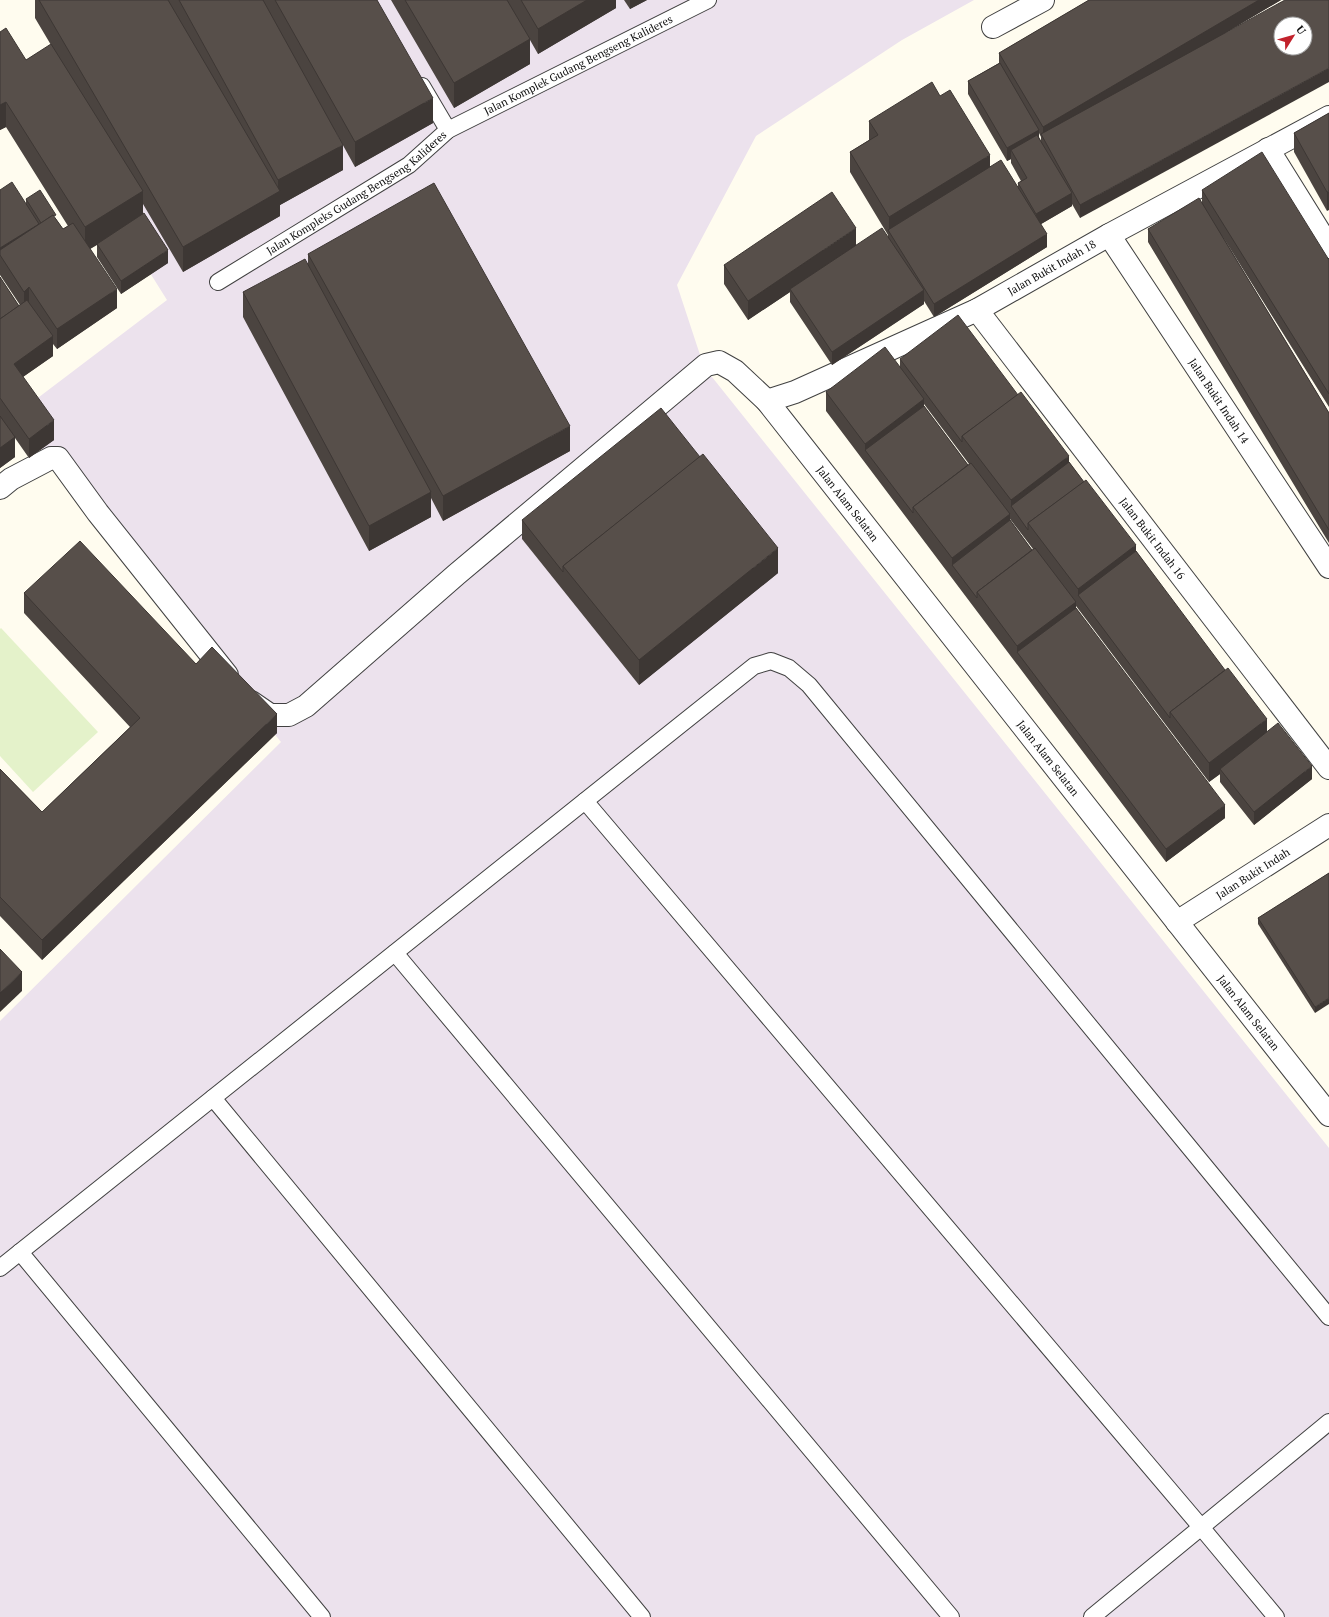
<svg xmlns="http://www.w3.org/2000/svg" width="1329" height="1617" font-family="'PT Serif',serif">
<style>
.industrial{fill:#ece2ed}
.pitch{fill:#e4f2ca}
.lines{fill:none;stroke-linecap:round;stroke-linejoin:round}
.service-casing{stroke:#414141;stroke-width:18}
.minor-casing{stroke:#414141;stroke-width:24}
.service{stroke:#fff;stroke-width:16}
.minor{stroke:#fff;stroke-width:22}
.wall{fill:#4b4440;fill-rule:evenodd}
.shaded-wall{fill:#3d3734}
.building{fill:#574f4a;stroke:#3d3734;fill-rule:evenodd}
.labels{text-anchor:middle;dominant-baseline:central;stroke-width:4;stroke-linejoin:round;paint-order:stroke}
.street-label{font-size:11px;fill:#0e0e0e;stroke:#fff}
</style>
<rect width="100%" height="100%" fill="#fffcef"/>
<!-- industrial -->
<path class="industrial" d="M123,0H974L902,40L756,136L677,285L704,367L1329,1148V1617H0V1021L281,742L14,416L167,300L27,77Z"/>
<!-- pitch -->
<path class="pitch" d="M1,628L98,732L33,792L0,756V629Z"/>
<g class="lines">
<!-- service casing -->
<g class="service-casing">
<g id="service">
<path d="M422,86L448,130"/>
<path id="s1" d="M218,282L409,165L448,130L708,0"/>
<path d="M585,801L1201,1527L1276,1617"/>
<path d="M395,953L951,1617"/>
<path d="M213,1098L642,1617"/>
<path d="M20,1252L322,1617"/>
<path d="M0,1268L754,666L771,661L789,668L809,685L1329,1317"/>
<path d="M1092,1617L1329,1422"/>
</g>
</g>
<!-- minor casing -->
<g class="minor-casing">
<g id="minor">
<path d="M993,27L1043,0"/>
<path d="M1268,149L1329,247"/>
<path id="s2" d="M1109,235L1329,567"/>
<path id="s3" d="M977,310L1329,768"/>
<path id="s4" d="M767,401L795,392L977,310L1109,235L1329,117"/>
<path d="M0,488L11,479L51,458H58L98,513L227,675"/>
<path id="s5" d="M251,702L270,715H289L306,706L457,574L706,365L719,362L735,371L767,401L1329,1115"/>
<path id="s6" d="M1177,922L1329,825"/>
</g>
</g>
<!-- service -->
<use href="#service" class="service"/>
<!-- minor -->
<use href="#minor" class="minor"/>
</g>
<!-- wall -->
<g class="wall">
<path d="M35,0H377L433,123L355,167L334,129L343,170L280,205V216L183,272L143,204V214L168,263L121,294L97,257V245L90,249L117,308L57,349L53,344V356L23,377L54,440L29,458L15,438V457L0,468V277L19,306L20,305L0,275V190L26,204V199L56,219L63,229L68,226L6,127L0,130V32L26,60L51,45L35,18Z"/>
<path d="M391,0H616V8L538,54L530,40V64L454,108Z"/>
<path d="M624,0H647L630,9Z"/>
<path d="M1089,0H1281L1227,32L1080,218L1072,204V206L1041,224L1047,247L934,317L924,301V304L832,365L790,302V292L748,320L724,284V265L856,245L888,237V235L850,172V152L869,140V121L940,96L990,166L1018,188V183L1021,181L1011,163V159L1007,161L968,94V81L999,63V53ZM1039,133L1041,137V141L1039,137Z"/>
<path d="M1329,113L1327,211L1294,152V133Z"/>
<path d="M1202,190L1329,260V407L1221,234L1329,413V543L1148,242V229L1202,202Z"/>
<path d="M308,254L570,451L443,521L431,498V517L369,551L243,317V292L308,264Z"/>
<path d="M900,359L1069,462L1136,551L1267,732L1312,779L1254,825L1220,782V774L1209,782L1076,606V608L1225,818L1166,862L826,411V392L900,367ZM924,404L969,464L968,465L924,406ZM1010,519L1033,549L1032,550L1010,520Z"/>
<path d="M522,520L778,573L639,685L522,539Z"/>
<path d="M24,593L196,664L277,733L42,960L0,916V769L42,812L130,727L24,613Z"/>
<path d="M1329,873L1315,1013L1258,924V918Z"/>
</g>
<!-- shaded-wall -->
<g class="shaded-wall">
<path d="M587,0H616V8L538,54V29Z"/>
<path d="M630,0H647L630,9Z"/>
<path d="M1259,0H1281L1044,140L1043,138V127Z"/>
<path d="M530,39V64L454,108V83Z"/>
<path d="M1329,68V82L1080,218V205Z"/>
<path d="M433,98V123L355,167V142Z"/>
<path d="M6,102V127L0,130V105Z"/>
<path d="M1039,130V143L1011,150V159L1007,161V148Z"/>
<path d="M343,145V170L280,205V216L183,272V247L278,192V180Z"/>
<path d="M990,155V174L889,231V217Z"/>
<path d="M143,191V216L85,252V227Z"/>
<path d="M1329,191V210L1327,211V192Z"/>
<path d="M1072,193V206L1036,227V214Z"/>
<path d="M39,224V237L0,255V248Z"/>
<path d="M856,228V247L790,289V292L748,320V301Z"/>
<path d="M1047,234V247L934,317V304Z"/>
<path d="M168,250V263L121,294V281Z"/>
<path d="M29,287V307L24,311V292Z"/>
<path d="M117,289V308L57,349V329Z"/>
<path d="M924,290V304L832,365V352Z"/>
<path d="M53,336V356L14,383V364Z"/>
<path d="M924,399V419L865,450V444Z"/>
<path d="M54,420V440L29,458V439Z"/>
<path d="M570,426V451L443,521V496Z"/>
<path d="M15,437V457L0,468V448Z"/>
<path d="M1069,456V476L1011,506V500Z"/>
<path d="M431,492V517L369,551V526Z"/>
<path d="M1010,514V534L952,565V558Z"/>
<path d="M1136,545V564L1078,595V589Z"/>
<path d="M778,548V573L639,685V660Z"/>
<path d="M1076,602V621L1017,652V646Z"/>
<path d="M277,714V733L42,960V940Z"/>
<path d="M1267,719V738L1220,769V774L1209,782V763Z"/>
<path d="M1312,766V779L1254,825V812Z"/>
<path d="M1225,805V818L1166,862V849Z"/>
<path d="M22,972V991L0,1012V993Z"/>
<path d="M1329,998V1004L1315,1013V1007Z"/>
</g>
<!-- building -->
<g class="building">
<path d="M39,0H168L280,191L183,247Z"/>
<path d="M179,0H263L343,145L278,180Z"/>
<path d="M275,0H377L433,98L355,142Z"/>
<path d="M405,0H507L530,39L454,83Z"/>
<path d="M521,0H587L538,29Z"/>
<path d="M1089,0H1259L1043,127L999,53Z"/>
<path d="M1285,0H1329V68L1080,205L1041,134ZM1281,24H1305V48H1281Z"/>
<path d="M6,28L26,60L51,44L143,191L85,227L6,102L0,105V32Z"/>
<path d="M1000,63L1039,130L1007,148L968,81Z"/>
<path d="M932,82L940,96L950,90L990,155L889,217L850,152L878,135L869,121Z"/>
<path d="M1329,113V191L1327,192L1294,133Z"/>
<path d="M1037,135L1072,193L1036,214L1018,183L1027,178L1011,150Z"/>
<path d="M1262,152L1329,260V394L1202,190Z"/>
<path d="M1001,160L1047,234L934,304L888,230Z"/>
<path d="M12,182L39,224L0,248V190Z"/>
<path d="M434,183L570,426L443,496L308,254Z"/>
<path d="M40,190L56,215L54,216L53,215L41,223L26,199Z"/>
<path d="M832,192L856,228L748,301L724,265Z"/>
<path d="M1199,198L1329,413V530L1148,229Z"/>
<path d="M144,213L168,250L121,281L97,244Z"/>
<path d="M53,215L63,229L73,223L117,289L57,329L29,287L24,292L0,255V250Z"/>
<path d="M882,228L924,290L832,352L790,289Z"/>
<path d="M305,259L431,492L369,526L243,292Z"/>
<path d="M0,277L19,306L0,319Z"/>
<path d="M27,300L53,336L14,364L54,420L29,439L0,398V319Z"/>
<path d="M958,315L1018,395L962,436V442L900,359Z"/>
<path d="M885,347L924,399L865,444L826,392Z"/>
<path d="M1021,392L1069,456L1011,500L962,436Z"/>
<path d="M924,406L968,465L913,507V513L865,450Z"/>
<path d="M661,408L700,457L563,566V572L522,520Z"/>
<path d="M0,416L15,437L0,448Z"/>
<path d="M703,454L778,548L639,660L563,566Z"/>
<path d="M1069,462L1084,482L1028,523V530L1011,506Z"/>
<path d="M971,463L1010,514L952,558L913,507Z"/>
<path d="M1086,480L1136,545L1078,589L1028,523Z"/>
<path d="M1010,520L1032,550L977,592V598L952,565Z"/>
<path d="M80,541L196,664L212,647L277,714L42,940L0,897V769L42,812L140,718L24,593Z"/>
<path d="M1035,548L1076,602L1017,646L977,592Z"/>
<path d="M1136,551L1225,670L1170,712V718L1078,595Z"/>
<path d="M1076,608L1225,805L1166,849L1017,652Z"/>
<path d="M1228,668L1267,719L1209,763L1170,712Z"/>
<path d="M1278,723L1312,766L1254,812L1220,769Z"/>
<path d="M1329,873V998L1315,1007L1258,918Z"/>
<path d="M0,949L22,972L0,993Z"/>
</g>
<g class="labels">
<!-- street labels -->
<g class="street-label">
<text stroke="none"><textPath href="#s1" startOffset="422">Jalan Komplek Gudang Bengseng Kalideres</textPath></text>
<text stroke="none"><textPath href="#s1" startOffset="165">Jalan Kompleks Gudang Bengseng Kalideres</textPath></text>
<text stroke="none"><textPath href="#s4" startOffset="315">Jalan Bukit Indah 18</textPath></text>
<text stroke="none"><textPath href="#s2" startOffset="199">Jalan Bukit Indah 14</textPath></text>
<text stroke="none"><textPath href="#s5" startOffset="793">Jalan Alam Selatan</textPath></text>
<text stroke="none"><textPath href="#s3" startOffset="288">Jalan Bukit Indah 16</textPath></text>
<text stroke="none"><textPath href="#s5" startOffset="1117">Jalan Alam Selatan</textPath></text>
<text stroke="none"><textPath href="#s6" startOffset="90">Jalan Bukit Indah</textPath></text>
<text stroke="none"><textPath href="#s5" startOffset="1441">Jalan Alam Selatan</textPath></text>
</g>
</g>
<!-- north arrow -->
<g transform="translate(1293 36) rotate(53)"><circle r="19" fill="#ffffff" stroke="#9f9f9f"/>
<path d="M0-3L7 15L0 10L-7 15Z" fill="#c2222c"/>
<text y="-6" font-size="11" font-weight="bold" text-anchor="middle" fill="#0e0e0e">U</text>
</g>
</svg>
